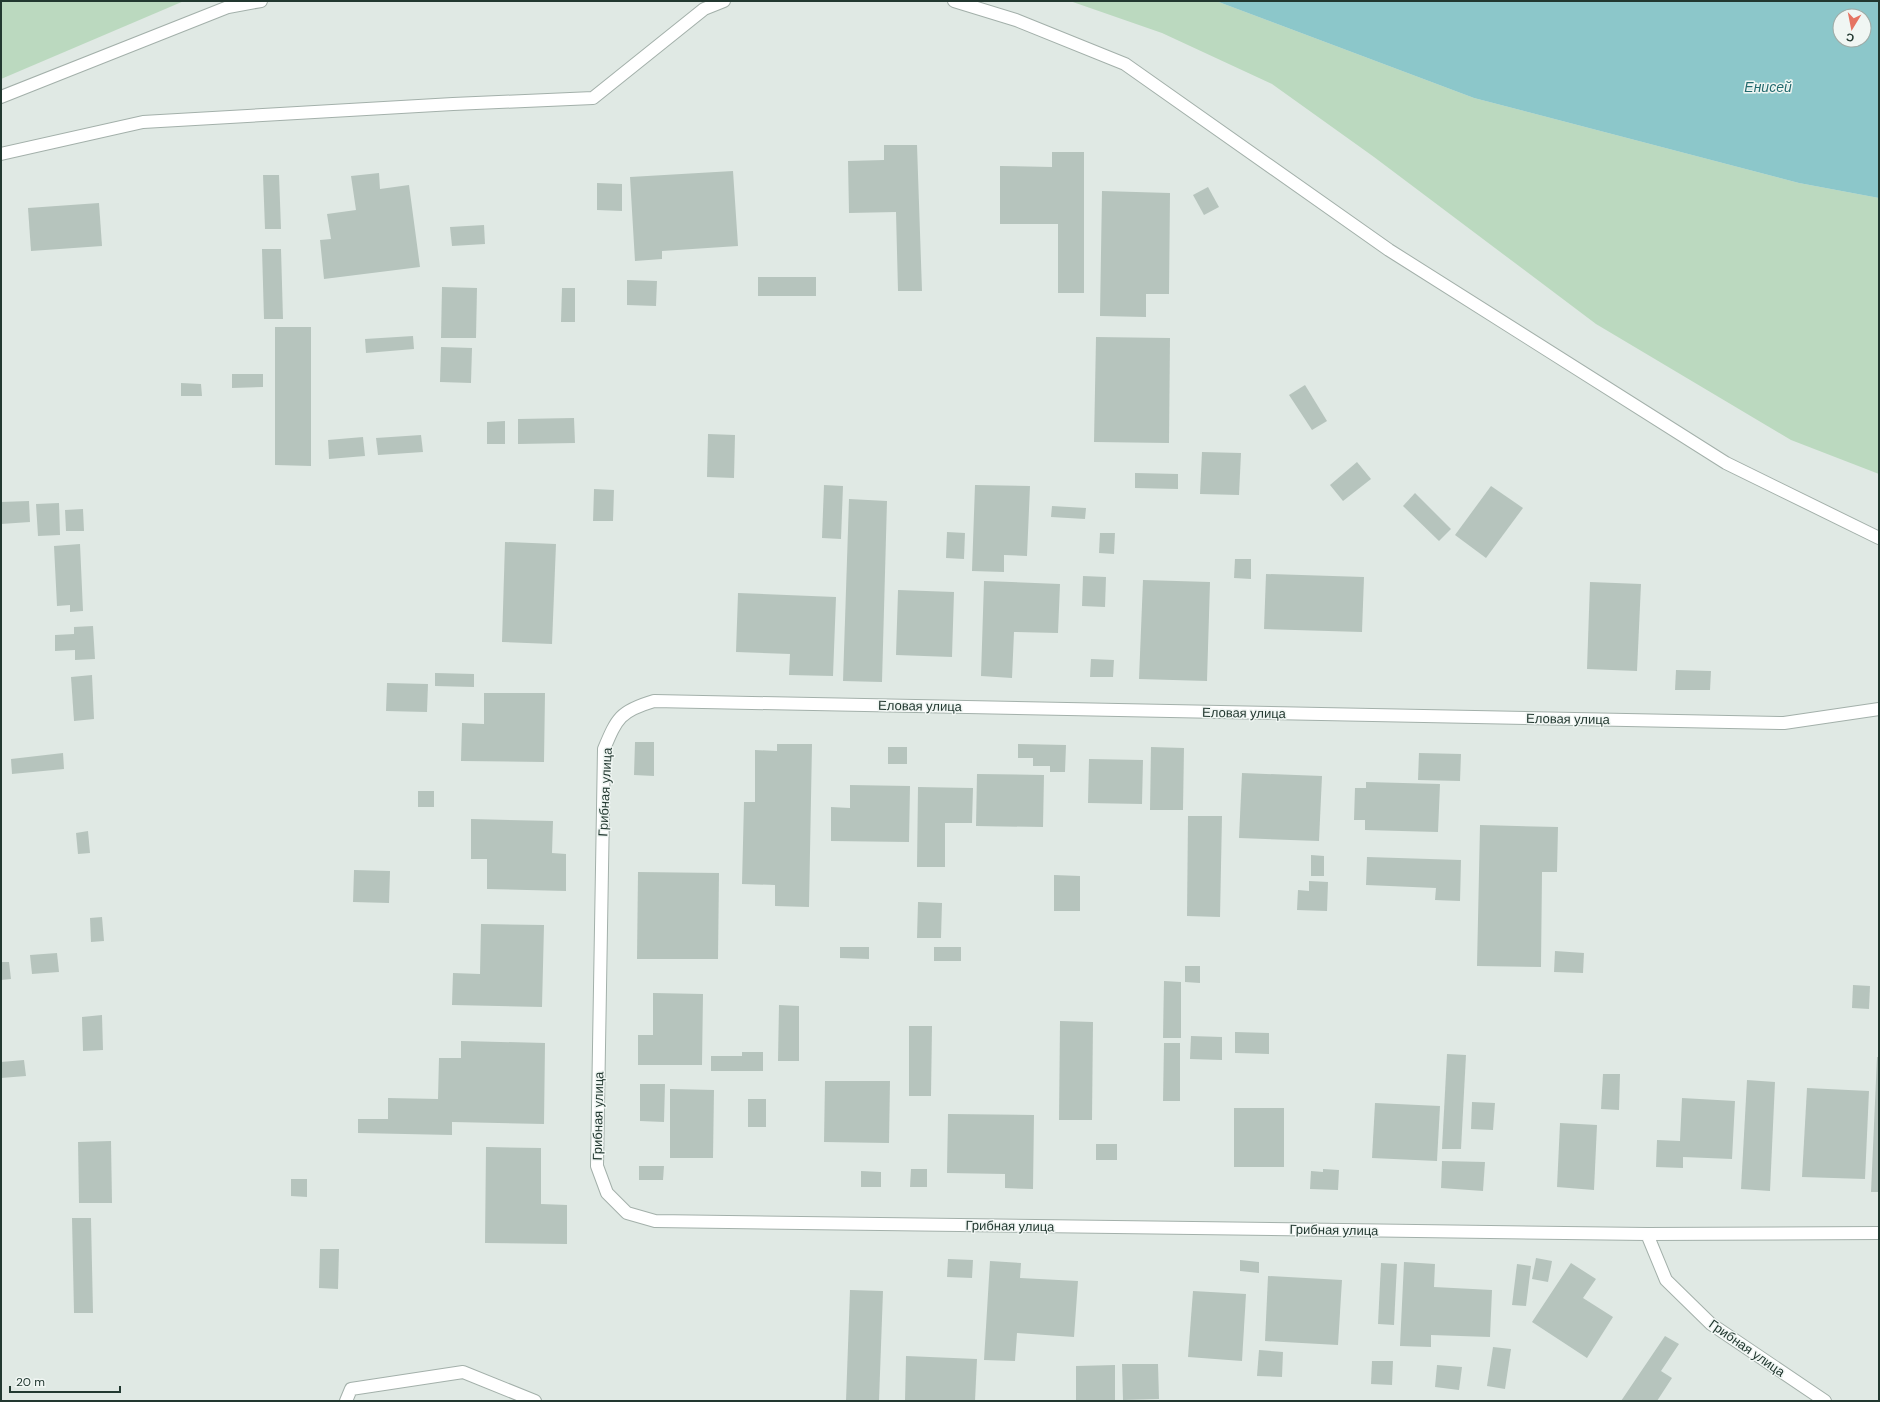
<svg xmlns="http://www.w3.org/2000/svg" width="1880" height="1402" font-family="'DM Sans',sans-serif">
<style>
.green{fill:#bbd9bf}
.water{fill:#8cc7ca;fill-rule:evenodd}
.building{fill:#b6c4bd}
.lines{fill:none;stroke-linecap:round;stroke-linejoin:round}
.lane-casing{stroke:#a3b0aa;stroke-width:14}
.street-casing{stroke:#a3b0aa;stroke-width:14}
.lane{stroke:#fff;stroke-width:12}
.street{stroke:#fff;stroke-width:12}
.labels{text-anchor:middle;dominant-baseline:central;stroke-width:3;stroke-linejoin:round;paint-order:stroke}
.street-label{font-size:13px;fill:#223830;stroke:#f0f6f3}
.water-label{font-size:14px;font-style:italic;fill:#226a6e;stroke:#f0f6f3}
</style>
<rect width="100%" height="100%" fill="#e0e9e4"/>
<!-- green -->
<g class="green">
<path d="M1,1H184L1,79Z"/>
<path d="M1070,1H1216L1474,98L1799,183L1879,198V474L1791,440L1596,324L1374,157L1272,84L1162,33Z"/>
</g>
<!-- water -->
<path class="water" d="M1216,1H1879V198L1799,183L1474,98ZM1840,16H1864V40H1840Z"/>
<!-- building -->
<g class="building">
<path d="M884,145H917L922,291H898L896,212L849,213L848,161L884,160Z"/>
<path d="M1052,152H1084V293H1058V224H1000V166L1052,167Z"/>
<path d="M733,171L738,246L662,251V259L635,261L630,177Z"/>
<path d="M379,173L380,189L409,185L420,267L324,279L320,240L331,239L327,214L356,210L351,176Z"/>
<path d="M263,175H279L281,229H265Z"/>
<path d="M597,183L622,184V211L597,210Z"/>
<path d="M1208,187L1219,207L1204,215L1193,195Z"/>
<path d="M1102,191L1170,193L1169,294H1146V317L1100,316Z"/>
<path d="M99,203L102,246L31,251L28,208Z"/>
<path d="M484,225L485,244L452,246L450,227Z"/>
<path d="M262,249H281L283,319H264Z"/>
<rect x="758" y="277" width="58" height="19"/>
<path d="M627,280L657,281L656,306L627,305Z"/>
<path d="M442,287L477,288L476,338H441Z"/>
<path d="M562,288H575V322H561Z"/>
<path d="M275,327H311V466L275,465Z"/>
<path d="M413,336L414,349L366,353L365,339Z"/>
<path d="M1096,337L1170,338L1169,443L1094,442Z"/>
<path d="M441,347L472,348L471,383L440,382Z"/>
<path d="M232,374H263V387L232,388Z"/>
<path d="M181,383L201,384L202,396H181Z"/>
<path d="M1305,385L1327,421L1312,430L1289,395Z"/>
<path d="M574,418L575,443L518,444V419Z"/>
<path d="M505,421V444H487V422Z"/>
<path d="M708,434L735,435L734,478L707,477Z"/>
<path d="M421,435L423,452L378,455L376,438Z"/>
<path d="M363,437L365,456L329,459L328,440Z"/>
<path d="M1202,452L1241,453L1239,495L1200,494Z"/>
<path d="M1357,462L1371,479L1343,501L1330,485Z"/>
<path d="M1135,473L1178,474V489L1135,488Z"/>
<path d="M824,485L843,486L841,539L822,538Z"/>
<path d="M975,485L1030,486L1027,556L1004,555V572L972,571Z"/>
<path d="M1491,486L1523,508L1486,558L1455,535Z"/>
<path d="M594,489L614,490L613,521H593Z"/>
<path d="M1415,493L1451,529L1439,541L1403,506Z"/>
<path d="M849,499L887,501L882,682L843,681Z"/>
<path d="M29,501L30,522L1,524V502Z"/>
<path d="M59,503L60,535L38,536L36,504Z"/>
<path d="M1052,506L1086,508L1085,519L1051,517Z"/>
<path d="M83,509L84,531H66L65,510Z"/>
<path d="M947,532L965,533L964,559L946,558Z"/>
<path d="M1100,533H1115L1114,554L1099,553Z"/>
<path d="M505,542L556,544L552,644L502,642Z"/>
<path d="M80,544L83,611L70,612V605L57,606L54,546Z"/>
<path d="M1235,559H1251V579L1234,578Z"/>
<path d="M1266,574L1364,577L1362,632L1264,629Z"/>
<path d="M1083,576L1106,577L1105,607L1082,606Z"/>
<path d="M1143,580L1210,582L1207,681L1139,679Z"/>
<path d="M984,581L1060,584L1058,633L1014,632L1012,678L981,676Z"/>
<path d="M1590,582L1641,584L1637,671L1587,669Z"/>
<path d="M898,590L954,592L952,657L896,655Z"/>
<path d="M738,593L836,597L833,676L789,675L790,654L736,652Z"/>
<path d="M93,626L95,659L75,660V650L55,651V635L74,634V627Z"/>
<path d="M1091,659L1114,660L1113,677H1090Z"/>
<path d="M1676,670L1711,671L1710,690H1675Z"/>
<path d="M435,673L474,674V687L435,686Z"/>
<path d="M92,675L94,719L74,721L71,677Z"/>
<path d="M387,683L428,684L427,712L386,711Z"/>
<path d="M484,693H545L544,762L461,761L462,723L484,724Z"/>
<path d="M635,742H654V776L634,775Z"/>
<path d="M777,744H812L809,907L775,906V885L742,884L744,802H755V750L777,751Z"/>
<path d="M1018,744L1066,745L1065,772H1050V766H1033V758H1018Z"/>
<rect x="888" y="747" width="19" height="17"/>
<path d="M1151,747L1184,748L1183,810H1150Z"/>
<path d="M63,753L64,769L12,774L11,759Z"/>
<path d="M1419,753L1461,754L1460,781L1418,780Z"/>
<path d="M1089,759L1143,760L1142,804L1088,803Z"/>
<path d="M1242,773L1322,776L1319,841L1239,838Z"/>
<path d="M977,774L1044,775L1043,827L976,826Z"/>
<path d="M1366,782L1440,784L1438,832L1365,830V820H1354L1355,788H1366Z"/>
<path d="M850,785L910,786L909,842L831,841V807L850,808Z"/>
<path d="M918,787L973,788L972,823H945V867H917Z"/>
<rect x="418" y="791" width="16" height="16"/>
<path d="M1188,816H1222L1220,917L1187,916Z"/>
<path d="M471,819L553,821L552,853L566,854V891L487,889V859H471Z"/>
<path d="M1480,825L1558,827L1557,872H1542L1541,967L1477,966Z"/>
<path d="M88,831L90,853L78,854L76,833Z"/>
<path d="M1311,855L1324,856V876H1311Z"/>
<path d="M1367,857L1461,860L1460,901L1435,900L1436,888L1366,885Z"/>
<path d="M354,870L390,871L389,903L353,902Z"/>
<path d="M638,872L719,873L718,959H637Z"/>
<path d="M1054,875L1080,876V911H1054Z"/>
<path d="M1309,881L1328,882L1327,911L1297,910L1298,890L1309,891Z"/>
<path d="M918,902L942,903L941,938H917Z"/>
<path d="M102,917L104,941L91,942L90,918Z"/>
<path d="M481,924L544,925L542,1007L452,1005L453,973L480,974Z"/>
<path d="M840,947H869V959L840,958Z"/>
<rect x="934" y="947" width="27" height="14"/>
<path d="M1555,951L1584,953L1583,973L1554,972Z"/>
<path d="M57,953L59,972L32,974L30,955Z"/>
<path d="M1,962H9L11,979L1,980Z"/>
<path d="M1185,966H1200V983L1185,982Z"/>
<path d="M1164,981L1181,982V1038H1163Z"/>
<path d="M1853,985L1870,986L1869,1009L1852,1008Z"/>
<path d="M653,993L703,994L702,1065H638V1035H653Z"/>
<path d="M779,1005L799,1006V1061H778Z"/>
<path d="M102,1015L103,1050L83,1051L82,1017Z"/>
<path d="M1060,1021L1093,1022L1092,1120H1059Z"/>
<path d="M909,1026H932L931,1096H909Z"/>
<path d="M1235,1032L1269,1033V1054L1235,1053Z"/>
<path d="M1191,1036L1222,1037V1060L1190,1059Z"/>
<path d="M461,1041L545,1043L544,1124L452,1122V1135L358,1133V1119H388V1098L438,1099L439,1058H461Z"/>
<path d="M1164,1043H1180V1101H1163Z"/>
<path d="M742,1052H763V1071H711V1056H742Z"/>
<path d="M1447,1054L1466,1055L1461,1149H1442Z"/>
<path d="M1877,1057H1879V1192H1871Z"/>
<path d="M24,1060L26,1076L1,1078V1062Z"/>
<path d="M1603,1074H1620L1619,1110L1601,1109Z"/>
<path d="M1747,1080L1775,1082L1770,1191L1741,1189Z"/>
<path d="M825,1081H890L889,1143L824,1142Z"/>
<path d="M640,1084H665L664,1122L640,1121Z"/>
<path d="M1807,1088L1869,1091L1865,1179L1802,1177Z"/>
<path d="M670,1089L714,1090L713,1158H670Z"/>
<path d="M1682,1098L1735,1101L1732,1159L1683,1157V1168L1656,1167L1657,1140L1680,1141Z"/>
<rect x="748" y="1099" width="18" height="28"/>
<path d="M1472,1102L1495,1103L1493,1130L1471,1129Z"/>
<path d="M1375,1103L1440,1106L1437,1161L1372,1158Z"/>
<rect x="1234" y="1108" width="50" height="59"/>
<path d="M948,1114L1034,1115L1033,1189L1005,1188V1174L947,1173Z"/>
<path d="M1560,1123L1597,1125L1594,1190L1557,1187Z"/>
<path d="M111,1141L112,1203H79L78,1142Z"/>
<rect x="1096" y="1144" width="21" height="16"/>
<path d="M486,1147L541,1148V1204L567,1205V1244L485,1243Z"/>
<path d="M1442,1161L1485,1162L1483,1191L1441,1188Z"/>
<path d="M639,1166H664L663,1180H639Z"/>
<path d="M911,1169H927V1187H910Z"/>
<path d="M1323,1169L1339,1170L1338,1190L1310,1189L1311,1171L1323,1172Z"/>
<path d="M861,1171L881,1172V1187H861Z"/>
<path d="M291,1179H307V1197L291,1196Z"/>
<path d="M72,1218H91L93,1313H74Z"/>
<path d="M320,1249H339L338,1289L319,1288Z"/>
<path d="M1536,1258L1552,1261L1548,1282L1532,1279Z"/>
<path d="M948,1259L973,1260L972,1278L947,1277Z"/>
<path d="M1240,1260L1259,1262V1273L1240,1271Z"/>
<path d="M990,1261L1021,1263L1020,1278L1078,1281L1074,1337L1017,1333L1015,1361L984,1360Z"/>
<path d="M1404,1262L1435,1264L1434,1287L1492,1290L1490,1337L1431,1335V1347L1400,1346Z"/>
<path d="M1381,1263L1397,1264L1394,1325L1378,1324Z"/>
<path d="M1571,1263L1596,1279L1583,1298L1613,1317L1587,1358L1532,1322Z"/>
<path d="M1517,1264L1531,1266L1526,1306L1512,1305Z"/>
<path d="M1268,1276L1342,1280L1338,1345L1265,1341Z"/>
<path d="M850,1290L883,1291L879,1401H846Z"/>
<path d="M1193,1291L1246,1294L1242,1361L1188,1357Z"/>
<path d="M1665,1336L1679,1344L1661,1371L1672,1378L1657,1401H1621Z"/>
<path d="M1493,1347L1511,1349L1505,1389L1487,1386Z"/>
<path d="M1259,1350L1283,1352L1282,1377L1257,1376Z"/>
<path d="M906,1356L977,1359L975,1401H905Z"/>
<path d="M1372,1361H1393L1392,1385L1371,1384Z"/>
<path d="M1122,1364H1158L1159,1399L1123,1400Z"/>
<path d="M1115,1365V1400L1076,1401V1366Z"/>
<path d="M1437,1365L1462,1367L1459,1390L1435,1387Z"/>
</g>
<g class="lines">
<!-- lane casing -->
<g class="lane-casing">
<g id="lane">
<path d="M1,154L143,122L453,104L593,98L704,9L724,1"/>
<path d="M346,1401L351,1389L463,1372L535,1401"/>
</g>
</g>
<!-- street casing -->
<g class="street-casing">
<g id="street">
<path d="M954,1L1016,20L1125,64L1389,250L1726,463L1879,538"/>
<path d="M1,97L228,7L261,1"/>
<path d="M1647,1234L1879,1233"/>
<path d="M1825,1401L1711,1324L1666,1280L1647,1234L655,1221L627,1213L607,1193L597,1166L604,749C617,718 620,711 654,701L1784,723L1879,709"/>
</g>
</g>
<!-- lane -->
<use href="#lane" class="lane"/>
<!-- street -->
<use href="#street" class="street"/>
</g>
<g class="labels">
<!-- street labels -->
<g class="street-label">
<text transform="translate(920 706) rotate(1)">Еловая улица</text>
<text transform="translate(1244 713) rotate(1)">Еловая улица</text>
<text transform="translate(1568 719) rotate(1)">Еловая улица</text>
<text transform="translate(605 792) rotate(-87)">Грибная улица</text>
<text transform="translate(598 1116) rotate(-89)">Грибная улица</text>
<text transform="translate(1010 1226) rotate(1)">Грибная улица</text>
<text transform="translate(1334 1230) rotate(1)">Грибная улица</text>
<text transform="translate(1747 1348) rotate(35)">Грибная улица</text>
</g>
<!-- water labels -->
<g class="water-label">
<text x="1768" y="87">Енисей</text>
</g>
</g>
<!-- border -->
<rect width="1880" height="1402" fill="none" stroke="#223830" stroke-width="4"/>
<!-- north arrow -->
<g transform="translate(1852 28) rotate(190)"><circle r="19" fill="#f0f6f3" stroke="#9eaaa5"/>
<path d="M0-3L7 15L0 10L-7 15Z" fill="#e57462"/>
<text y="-6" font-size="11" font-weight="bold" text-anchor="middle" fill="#223830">С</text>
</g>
<!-- scale -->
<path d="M10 1386v6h110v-6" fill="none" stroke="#223830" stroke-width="2"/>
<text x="16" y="1386" font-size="12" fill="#223830" stroke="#f0f6f3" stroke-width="3" paint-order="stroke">20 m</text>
</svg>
